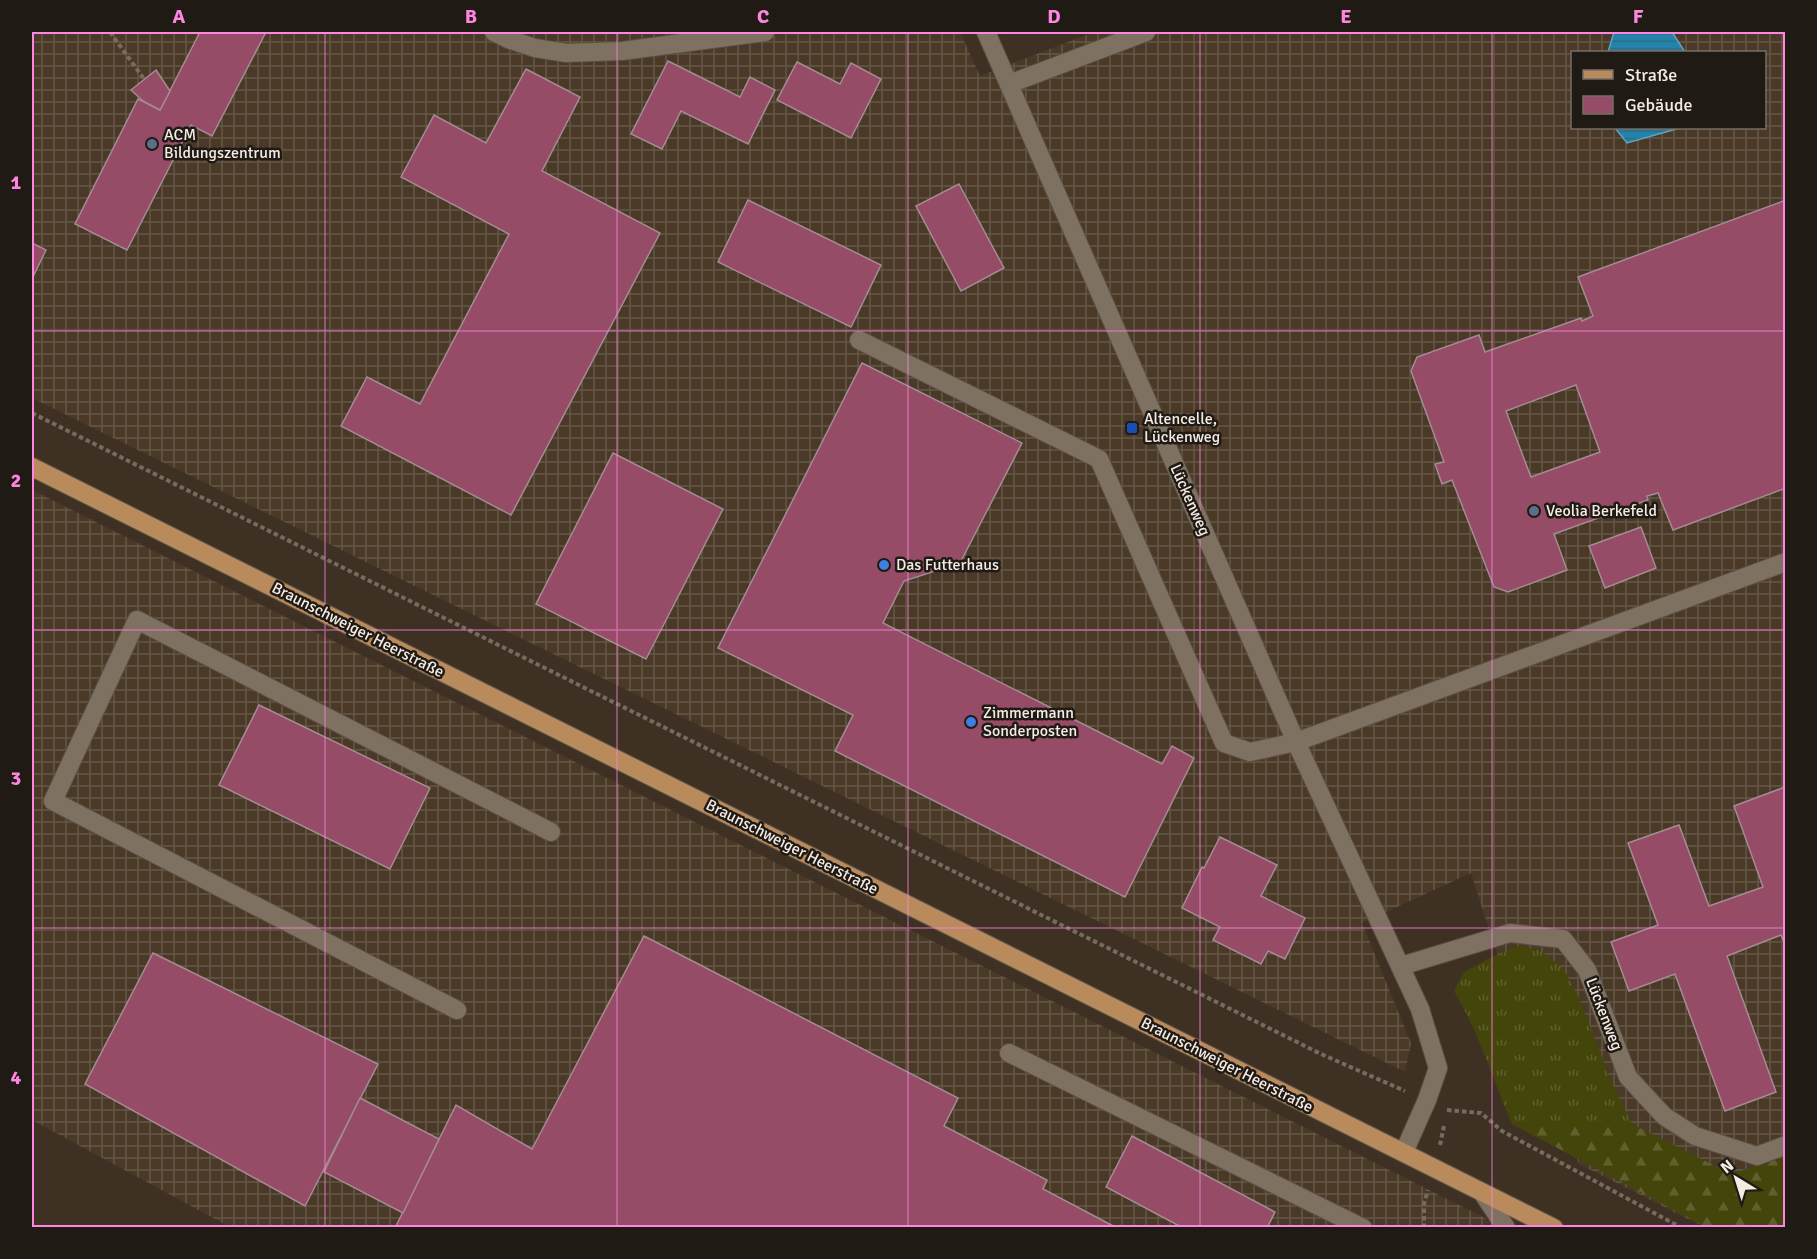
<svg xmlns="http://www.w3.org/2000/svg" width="1817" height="1259" font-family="Signika,sans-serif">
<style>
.industrial{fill:url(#industrial-grid);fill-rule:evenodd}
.grass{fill:url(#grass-tufts)}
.forest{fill:url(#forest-firs)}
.water{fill:url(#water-rules);stroke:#62a2bd;stroke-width:1.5}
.building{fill:#964b66;stroke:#a38c93;stroke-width:1.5;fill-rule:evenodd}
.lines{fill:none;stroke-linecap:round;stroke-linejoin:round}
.minor-casing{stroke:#5a5044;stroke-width:20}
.major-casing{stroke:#5a5044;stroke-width:20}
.path{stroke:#766b5f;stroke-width:4;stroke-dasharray:4.5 3;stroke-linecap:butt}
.minor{stroke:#7f7162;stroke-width:18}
.major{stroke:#b98a5b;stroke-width:18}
.grid{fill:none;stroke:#fe85e0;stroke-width:1.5;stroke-opacity:0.55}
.service-dot{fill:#5c6f8a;stroke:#201a14;stroke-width:2}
.transit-dot{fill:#1a4fb4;stroke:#201a14;stroke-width:2}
.shop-dot{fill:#3f7fe0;stroke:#201a14;stroke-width:2}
.labels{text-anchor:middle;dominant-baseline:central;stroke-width:5;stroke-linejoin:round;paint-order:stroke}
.poi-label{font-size:16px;fill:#f4ece4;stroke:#201a14;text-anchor:start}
.street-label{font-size:16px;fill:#f4ece4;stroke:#201a14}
.neatline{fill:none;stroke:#fe85e0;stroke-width:2}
.grid-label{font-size:20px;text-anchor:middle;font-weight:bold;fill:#fe85e0}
</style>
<defs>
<pattern id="industrial-grid" width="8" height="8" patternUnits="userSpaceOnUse" patternTransform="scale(1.5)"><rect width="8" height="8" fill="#4a3926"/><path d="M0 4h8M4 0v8" fill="none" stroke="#655645"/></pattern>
<pattern id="grass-tufts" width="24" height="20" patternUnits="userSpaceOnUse" patternTransform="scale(1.5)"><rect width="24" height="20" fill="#44450b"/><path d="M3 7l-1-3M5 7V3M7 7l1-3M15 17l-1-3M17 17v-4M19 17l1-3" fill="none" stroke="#60602e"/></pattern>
<pattern id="forest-firs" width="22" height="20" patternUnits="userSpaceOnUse" patternTransform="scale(1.5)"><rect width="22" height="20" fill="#44450b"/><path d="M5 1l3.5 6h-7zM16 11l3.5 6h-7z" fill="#60602e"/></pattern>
<pattern id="water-rules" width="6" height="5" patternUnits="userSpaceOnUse" patternTransform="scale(1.5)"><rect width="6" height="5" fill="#2483ac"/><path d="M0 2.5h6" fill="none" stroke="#336b82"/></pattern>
</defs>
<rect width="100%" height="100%" fill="#3e3124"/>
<!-- industrial -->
<g class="industrial">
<path d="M32,32H960L980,76L1094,32H1785V1227H1704L1579,1164L1492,939L1471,873L1362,923L1411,1043L1405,1072L32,398ZM1572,52H1764V128H1572Z"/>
<path d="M32,490L1503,1227H230L32,1120Z"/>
</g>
<!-- grass -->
<path class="grass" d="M1520,945L1541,951L1563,968L1579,998L1611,1080L1632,1124H1512C1493,1079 1479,1033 1454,991L1464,972L1492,957Z"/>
<!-- forest -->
<path class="forest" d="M1512,1124H1632L1731,1174L1785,1157V1227H1706Z"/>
<!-- water -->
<g class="water">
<path d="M1614,32H1672L1685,52H1608Z"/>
<path d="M1615,128H1680L1627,143Z"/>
</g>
<!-- building -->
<g class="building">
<path d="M200,32H266L212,136L191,125L127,250L75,224L138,99L160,110Z"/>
<path d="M668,61L740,97L750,77L775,90L748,144L681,111L662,149L631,134Z"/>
<path d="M797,62L840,84L851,63L881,79L851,138L777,100Z"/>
<path d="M526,69L580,97L542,171L660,233L511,515L341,426L367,377L420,404L509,234L401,177L434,115L486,143Z"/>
<path d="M156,70L170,91L160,110L143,101L131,90Z"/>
<path d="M959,184L1004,268L961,291L916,206Z"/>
<path d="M748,200L881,265L851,327L718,262Z"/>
<path d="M1786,200V488L1673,530L1658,493L1647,496L1648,500L1554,534L1567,570L1508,592L1494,587L1452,480L1442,484L1435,464L1444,462L1411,371L1417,357L1479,335L1485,352L1581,318L1582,321L1593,316L1578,277ZM1576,385L1600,452L1531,477L1506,411Z"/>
<path d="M32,243L46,250L32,279Z"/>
<path d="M862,363L1022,443L960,563L904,581L883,623L1162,764L1172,746L1194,758L1125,897L835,751L853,715L718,648Z"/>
<path d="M613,453L723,509L646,659L536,604Z"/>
<path d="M1641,527L1656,568L1605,588L1589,546Z"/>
<path d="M259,705L430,788L390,869L219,785Z"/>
<path d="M1785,787L1786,947L1781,935L1727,956L1776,1092L1725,1111L1675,974L1629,991L1611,942L1658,925L1628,843L1679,825L1709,906L1763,887L1734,806Z"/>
<path d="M1220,837L1277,865L1261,896L1305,918L1285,959L1268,951L1261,964L1213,940L1220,927L1182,908L1202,867L1204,868Z"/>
<path d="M644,936L958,1098L944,1126L1047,1180L1043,1189L1117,1228H395L456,1105L532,1149Z"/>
<path d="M153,953L378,1064L305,1206L85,1084Z"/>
<path d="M360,1098L439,1139L403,1213L324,1172Z"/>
<path d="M1132,1136L1275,1212L1267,1228H1183L1106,1187Z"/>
</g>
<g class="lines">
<!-- minor casing -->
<g class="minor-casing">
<g id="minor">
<path d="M494,32L508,39L535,48L566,53L622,51L765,32"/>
<path d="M986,32L1296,742L1420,1009L1438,1068L1427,1100L1404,1152"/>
<path d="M1009,84L1146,32"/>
<path d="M859,340L1099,459L1224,743L1250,752L1296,742L1786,562"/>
<path d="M1401,966L1510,933L1563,939L1587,970L1628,1077L1664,1116L1695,1136L1757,1156L1786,1145"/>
<path d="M457,1010L53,801L137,620L551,832"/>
<path d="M1009,1053L1363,1228"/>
<path d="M1482,1192L1506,1228"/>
</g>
</g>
<!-- major casing -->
<g class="major-casing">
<path id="major" d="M32,467L1554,1228"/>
</g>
<!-- path -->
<g class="path">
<path d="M110,32L144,79"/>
<path d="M32,413L1321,1054L1405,1091"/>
<path d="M1447,1110L1481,1113L1502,1131L1682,1228"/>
<path d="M1440,1145L1444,1126"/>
<path d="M1424,1228V1204L1428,1190"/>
</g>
<!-- minor -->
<use href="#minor" class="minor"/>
<!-- major -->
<use href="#major" class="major"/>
</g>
<!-- grid -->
<path class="grid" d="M325,32V1228M617,32V1228M908,32V1228M1200,32V1228M1492,32V1228M32,331H1786M32,630H1786M32,928H1786"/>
<!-- markers -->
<g class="service-dot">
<circle cx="152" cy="144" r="6"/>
<circle cx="1534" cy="511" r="6"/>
</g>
<rect class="transit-dot" x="1126" y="422" width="12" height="12" rx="3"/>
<g class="shop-dot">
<circle cx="884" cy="565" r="6"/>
<circle cx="971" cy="722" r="6"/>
</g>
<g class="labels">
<!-- poi labels -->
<g class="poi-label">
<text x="164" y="135">ACM<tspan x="164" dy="18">Bildungszentrum</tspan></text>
<text x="1144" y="419">Altencelle,<tspan x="1144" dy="18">Lückenweg</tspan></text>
<text x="1546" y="511">Veolia Berkefeld</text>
<text x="896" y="565">Das Futterhaus</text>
<text x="983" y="713">Zimmermann<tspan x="983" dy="18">Sonderposten</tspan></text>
</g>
<!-- street labels -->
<g class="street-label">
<text transform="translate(1190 500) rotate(66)">Lückenweg</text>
<text transform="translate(358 630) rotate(27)">Braunschweiger Heerstraße</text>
<text transform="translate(792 847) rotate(27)">Braunschweiger Heerstraße</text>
<text transform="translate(1604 1014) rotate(69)">Lückenweg</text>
<text transform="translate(1227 1065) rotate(27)">Braunschweiger Heerstraße</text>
</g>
</g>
<!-- border -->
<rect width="1817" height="1259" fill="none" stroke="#201a14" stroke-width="66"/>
<!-- legend -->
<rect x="1571" y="51" width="195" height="78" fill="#201a14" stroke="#756e67" stroke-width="1.5"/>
<rect x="1583" y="70" width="30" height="9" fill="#b98a5b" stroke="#756e67" stroke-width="1.5"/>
<text x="1625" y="81" font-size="18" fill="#f4ece4">Straße</text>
<rect x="1583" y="96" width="30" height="18" fill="#964b66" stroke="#756e67" stroke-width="1.5"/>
<text x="1625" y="111" font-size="18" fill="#f4ece4">Gebäude</text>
<!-- north arrow -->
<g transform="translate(1736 1178) rotate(322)" stroke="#201a14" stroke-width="4.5" paint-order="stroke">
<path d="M0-4.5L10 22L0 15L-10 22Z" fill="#f4ece4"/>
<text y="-9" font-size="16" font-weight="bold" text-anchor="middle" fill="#f4ece4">N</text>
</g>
<rect x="33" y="33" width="1751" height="1193" class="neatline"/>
<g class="grid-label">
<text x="179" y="23">A</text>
<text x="471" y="23">B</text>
<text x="763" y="23">C</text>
<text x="1054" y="23">D</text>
<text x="1346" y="23">E</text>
<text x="1638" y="23">F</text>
<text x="16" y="189">1</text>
<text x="16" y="487">2</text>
<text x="16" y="785">3</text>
<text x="16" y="1084">4</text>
</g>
</svg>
